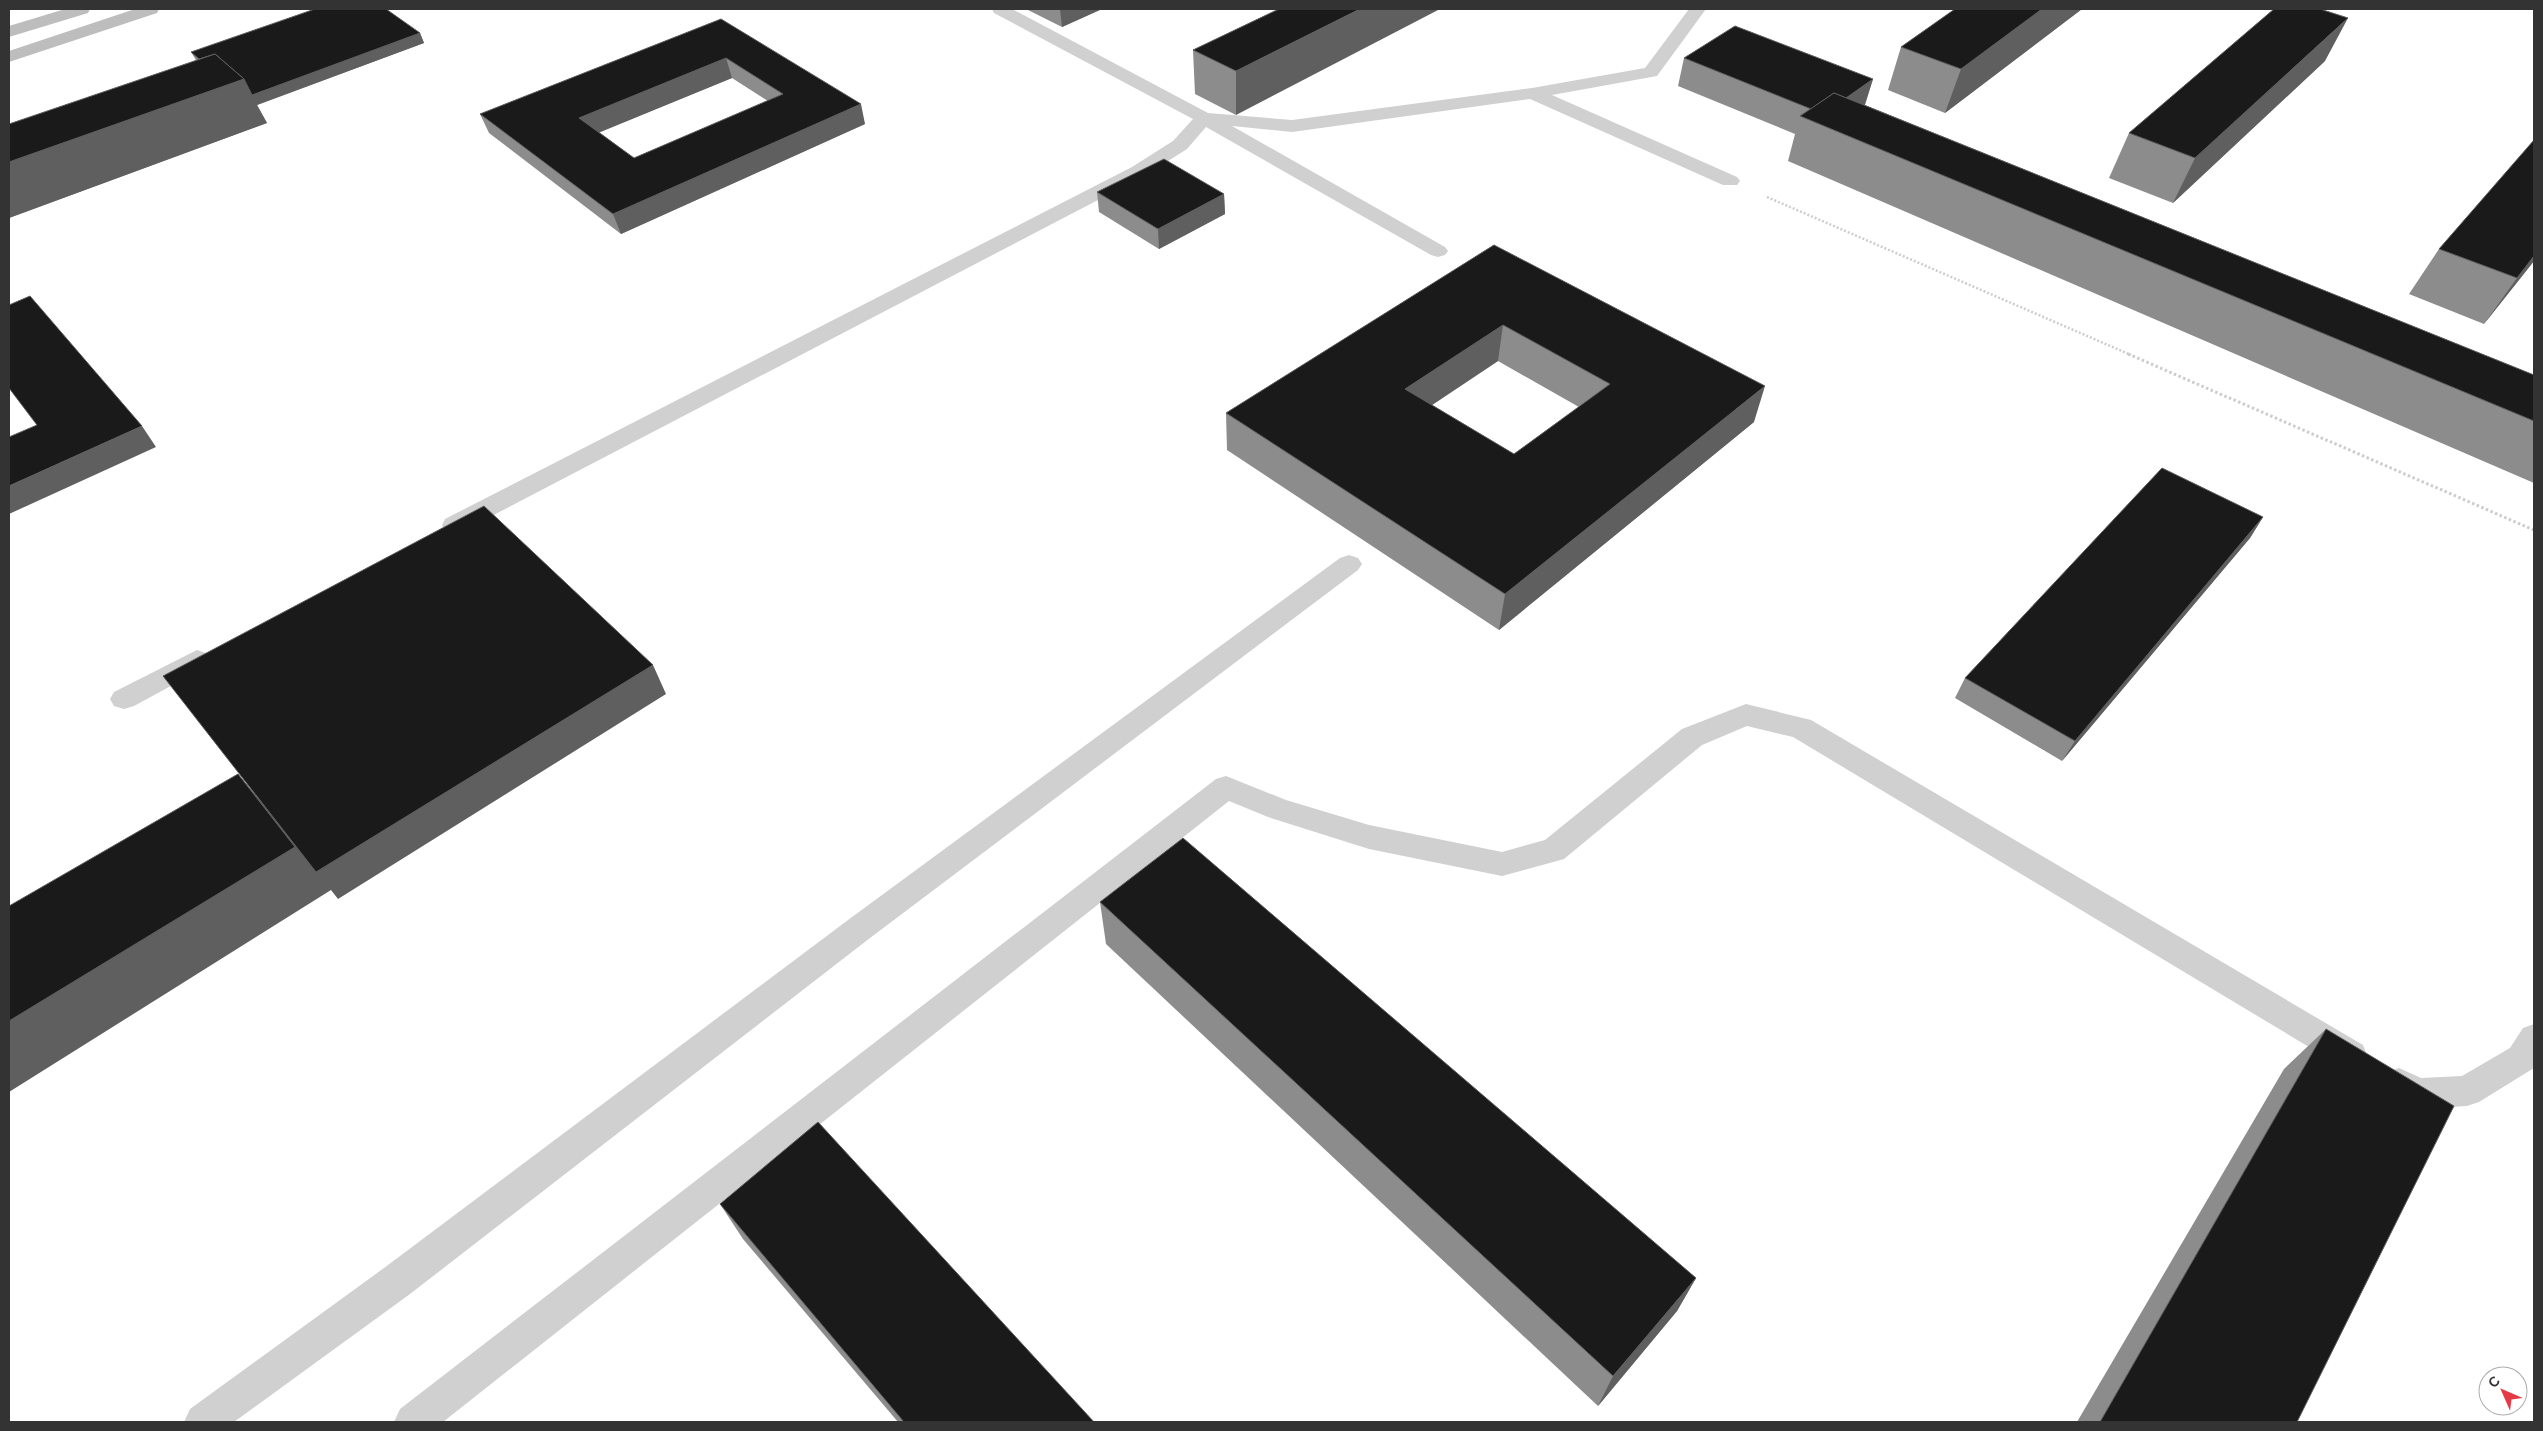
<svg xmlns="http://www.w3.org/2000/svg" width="2543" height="1431" font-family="Raleway,sans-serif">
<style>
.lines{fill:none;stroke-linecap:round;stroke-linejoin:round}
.path-far1{stroke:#cdcdcd;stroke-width:2.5;stroke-dasharray:2 2;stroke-linecap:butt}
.path{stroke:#cdcdcd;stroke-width:3;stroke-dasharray:2.5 2.5;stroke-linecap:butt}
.service{fill:#d0d0d0;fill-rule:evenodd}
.secondary{fill:#bdbdbd;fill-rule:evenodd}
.wall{fill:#8c8c8c;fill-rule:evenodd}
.shaded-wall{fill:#5f5f5f}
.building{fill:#1a1a1a;stroke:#5f5f5f;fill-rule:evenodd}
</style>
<rect width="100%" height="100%" fill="#fff"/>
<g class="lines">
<!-- path-far1 -->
<path class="path-far1" d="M1767,197L2131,355"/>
<!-- path -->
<path class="path" d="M2128,354L2534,530"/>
<!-- service -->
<g class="service">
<path d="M992,9H1012L1208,113L1292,120L1532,88L1645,68L1689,9H1706L1657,76L1552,95L1737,177L1740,181L1737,185H1723L1530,99L1292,132L1232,126L1445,247L1448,251L1445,255L1438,257L1431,255L1206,127L1187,149L1146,175L463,531L454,533L445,531L442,525L445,519L1132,167L1173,141L1193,119L994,13Z"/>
<path d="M1349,555L1358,558L1362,564L1358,570L870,938L410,1294L234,1422H184L190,1409L384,1268L848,920L1340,558Z"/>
<path d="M197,650L206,653L210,660L206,667L134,706L124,709L114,706L110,699L114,692Z"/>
<path d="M1746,704L1811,720L2363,1045L2367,1055L2363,1065L2351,1070L2339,1065L1793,737L1747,726L1702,745L1564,859L1502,876L1369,849L1268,817L1229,801L443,1422H394L400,1409L1216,779L1226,776L1286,800L1369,825L1502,852L1545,840L1682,729Z"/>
<path d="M2534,1024V1068L2479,1102L2467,1106L2417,1109L2387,1094L2383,1083L2387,1072L2399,1068L2421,1078L2462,1076L2510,1048L2523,1028Z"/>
</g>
<!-- secondary -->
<g class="secondary">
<path d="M65,9H90L88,13L9,37V26Z"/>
<path d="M135,9H159L157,13L9,62V51Z"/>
</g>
</g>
<!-- wall -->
<g class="wall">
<path d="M1026,9H1102L1062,27Z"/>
<path d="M1279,9L1236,115L1195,94L1193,50Z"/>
<path d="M1955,9H2082L1945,113L1888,90L1901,47Z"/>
<path d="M721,19L865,124L621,234L489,133L480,114ZM732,78L768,101L634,158L599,132Z"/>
<path d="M420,33L424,43L257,105L267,123L9,218V162L196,60L191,52Z"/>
<path d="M1684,58L1873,79L1865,105L2534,375V483L1788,161L1795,134L1678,86Z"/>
<path d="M2325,61L2173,203L2109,178L2129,133Z"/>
<path d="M1097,192L1224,194L1225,214L1159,249L1099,212Z"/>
<path d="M1494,245L1754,422L1499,630L1227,450L1226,413ZM1498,361L1579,407L1514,454L1432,405Z"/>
<path d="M2439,249L2534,261L2484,324L2409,294Z"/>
<path d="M2263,517L2250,538L2062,761L1955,698L1965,678Z"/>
<path d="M1100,902L1696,1278L1677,1311L1598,1406L1106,944Z"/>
<path d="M2326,1029L2297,1422H2077L2284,1069Z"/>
<path d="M720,1204L1094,1422H898L743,1239Z"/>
</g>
<!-- shaded-wall -->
<g class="shaded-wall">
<path d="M1060,9H1102L1062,27Z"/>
<path d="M1360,9H1440L1236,115V71Z"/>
<path d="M2042,9H2082L1945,113L1961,69Z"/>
<path d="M2348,18L2325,61L2173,203L2195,158Z"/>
<path d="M420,33L424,43L257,105L267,123L9,218V162L244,79Z"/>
<path d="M726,58L732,78L586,138L579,118Z"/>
<path d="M1873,79L1864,107L1823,114Z"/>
<path d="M861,104L865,124L621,234L613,214Z"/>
<path d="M1224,194L1225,214L1159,249L1158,229Z"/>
<path d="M2534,256V261L2484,324L2517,278Z"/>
<path d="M1503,325L1498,361L1402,425L1405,389Z"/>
<path d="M1765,386L1754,422L1499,630L1505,594Z"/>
<path d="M142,426L156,447L9,514V486Z"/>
<path d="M2263,517L2250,538L2062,761L2075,741Z"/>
<path d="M653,665L666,694L338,899L331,890L9,1092V1021L238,774L275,818Z"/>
<path d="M1696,1278L1677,1311L1598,1406L1613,1376Z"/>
</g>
<!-- building -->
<g class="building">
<path d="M315,9H386L420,33L252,95L244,79L215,54L199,59L191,52Z"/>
<path d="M1279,9H1360L1236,71L1193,50Z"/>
<path d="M1955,9H2042L1961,69L1901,47Z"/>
<path d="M2274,9H2320L2348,18L2195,158L2129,133Z"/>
<path d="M721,19L861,104L613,214L480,114ZM726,58L783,94L634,158L579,118Z"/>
<path d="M1735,26L1873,79L1846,98L1834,93L1811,109L1684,58Z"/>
<path d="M215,54L244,79L9,162V124Z"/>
<path d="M1834,93L2534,375V421L1800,116Z"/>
<path d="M2534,140V256L2517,278L2439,249Z"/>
<path d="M1164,159L1224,194L1158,229L1097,192Z"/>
<path d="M1494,245L1765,386L1505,594L1226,413ZM1503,325L1610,384L1514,454L1405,389Z"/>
<path d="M30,296L142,426L9,486V437L37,425L9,388V305Z"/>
<path d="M2162,468L2263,517L2075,741L1965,678Z"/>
<path d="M484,506L653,665L316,872L163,676Z"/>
<path d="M238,774L295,847L9,1021V906Z"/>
<path d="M1183,838L1696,1278L1613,1376L1100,902Z"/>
<path d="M2326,1029L2454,1106L2297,1422H2100Z"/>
<path d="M818,1122L1094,1422H904L720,1204Z"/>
</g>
<!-- border -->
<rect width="2543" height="1431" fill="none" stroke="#333333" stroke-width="20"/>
<!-- north arrow -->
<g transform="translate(2503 1391) rotate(315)"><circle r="24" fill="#ffffff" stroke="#adadad"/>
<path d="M0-4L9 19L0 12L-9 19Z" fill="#e63946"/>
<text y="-8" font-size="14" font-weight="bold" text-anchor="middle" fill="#333333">С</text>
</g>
</svg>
